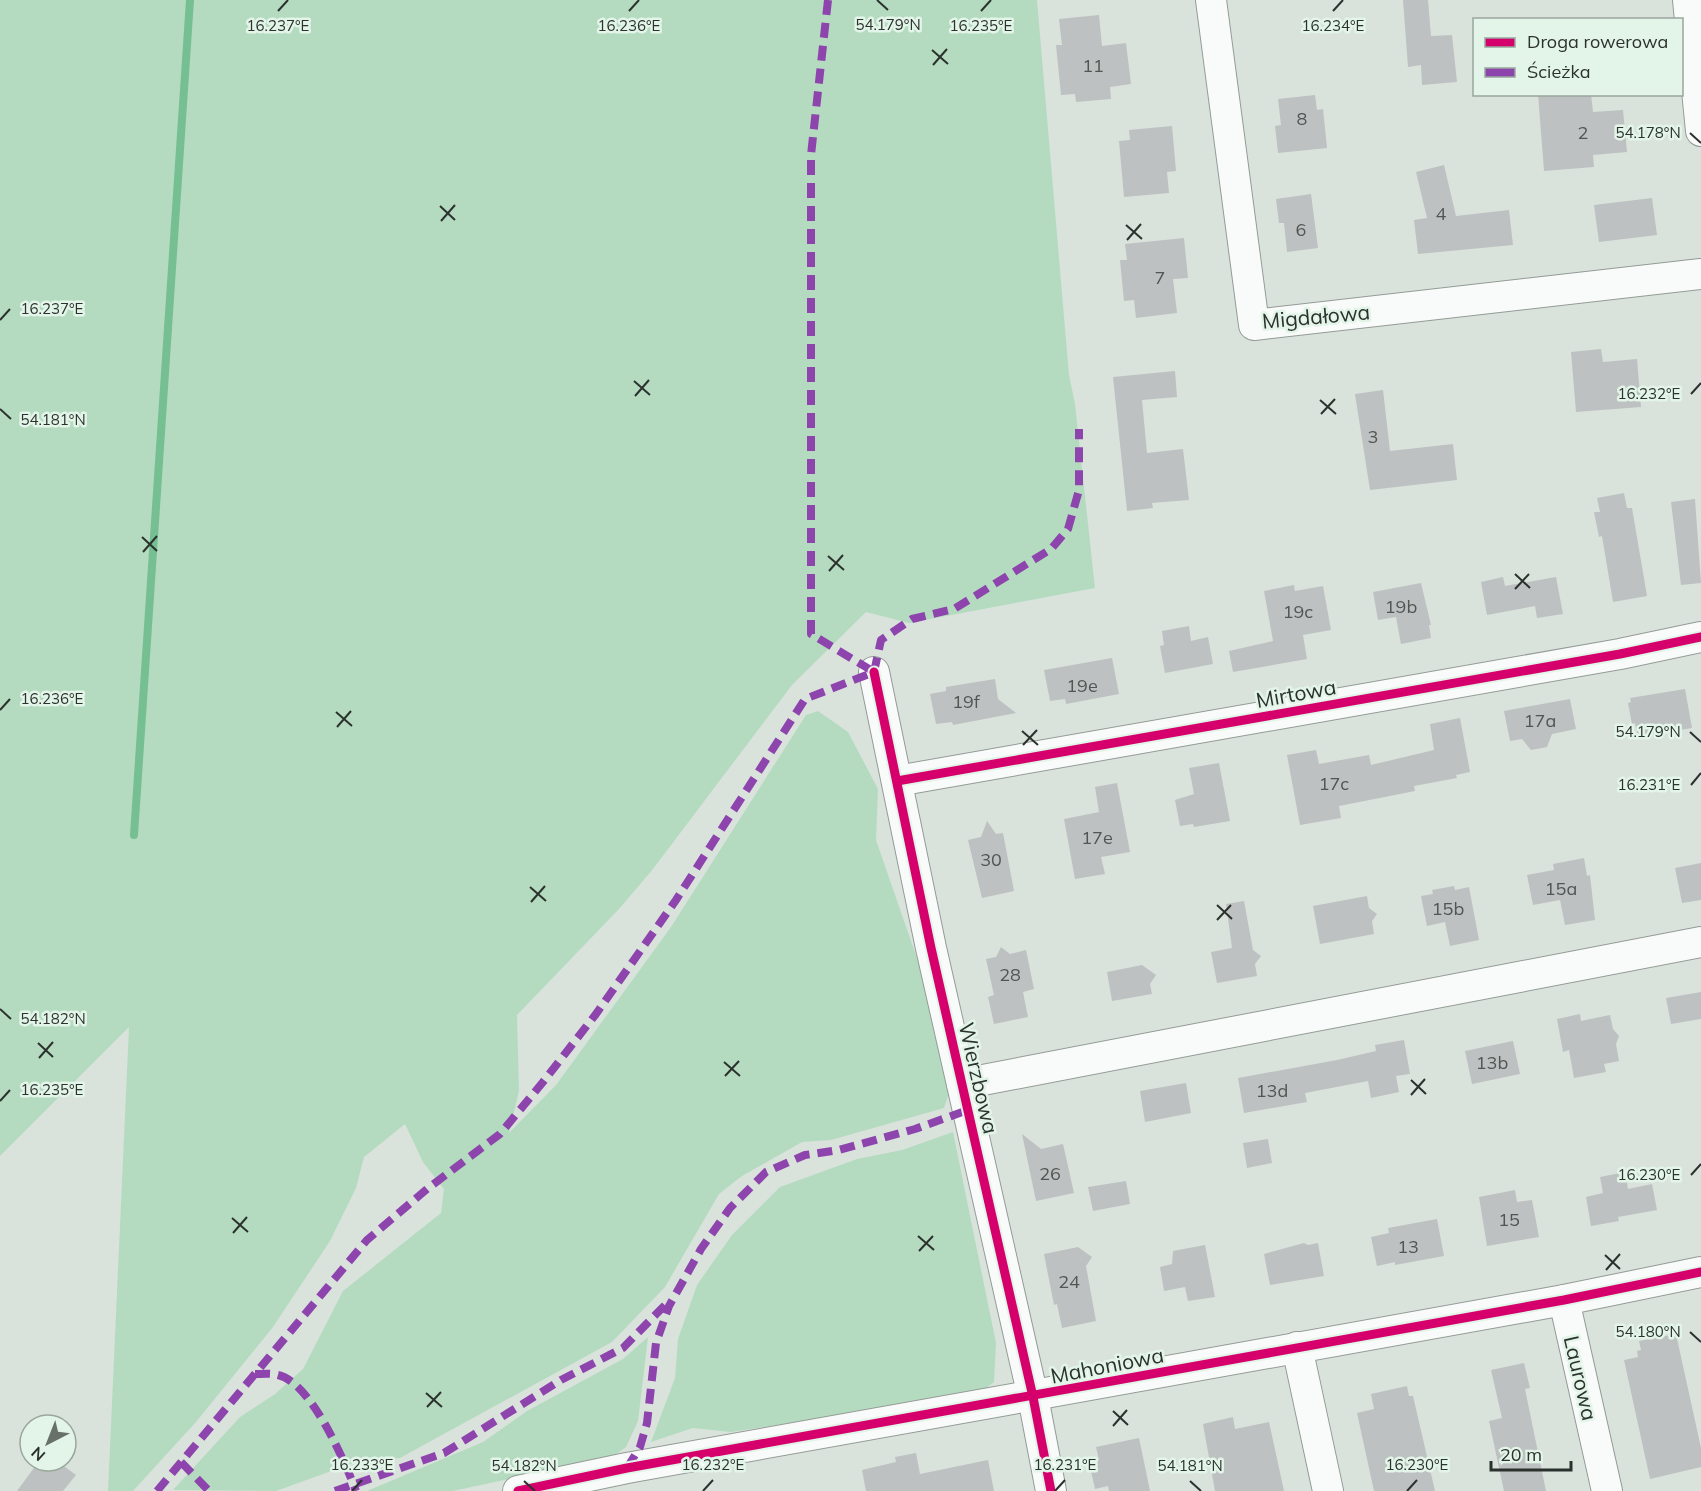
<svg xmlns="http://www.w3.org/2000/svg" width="1701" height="1491" font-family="Mulish,sans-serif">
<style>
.green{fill:#b4dbc0}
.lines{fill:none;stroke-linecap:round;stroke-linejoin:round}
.stream{stroke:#76bf93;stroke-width:8}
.building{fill:#bec1c1}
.street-casing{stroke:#949b96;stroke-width:32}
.street{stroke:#f9fbfa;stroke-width:30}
.quiet{stroke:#8e44ad;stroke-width:8;stroke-dasharray:15 8;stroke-linecap:butt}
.cycleway-casing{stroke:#e3f4e8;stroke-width:13}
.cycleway{stroke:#d6006c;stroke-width:9}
.ticks{fill:none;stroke:#2b322d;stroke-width:2}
.labels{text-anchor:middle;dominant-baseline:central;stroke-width:5;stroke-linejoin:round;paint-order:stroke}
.number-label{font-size:18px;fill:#505652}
.street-label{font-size:21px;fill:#2b322d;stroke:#e3f4e8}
.ticks-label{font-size:15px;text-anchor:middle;fill:#2b322d;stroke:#e3f4e8;stroke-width:5;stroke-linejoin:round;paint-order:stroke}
</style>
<rect width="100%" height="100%" fill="#d9e3dc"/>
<!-- green -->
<g class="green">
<path d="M0,0H1037L1069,375L1075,404L1095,588L909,623L866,612L792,685L653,869L619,909L517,1015L519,1091L509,1133L556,1085L671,927L806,715L818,711L848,732L878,789L876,840L929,993L950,1090L944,1108L831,1140L802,1142L742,1176L719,1194L665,1287L612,1342L400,1458L359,1461L276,1491L173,1490L240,1417L275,1394L303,1369L343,1291L441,1213L444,1189L423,1162L405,1124L364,1157L356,1188L330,1241L273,1327L196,1422L133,1491H108L129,1027L0,1156Z"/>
<path d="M953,1132L996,1343L994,1382L978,1394L731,1432L693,1428L651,1442L675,1378L678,1339L697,1285L732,1235L780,1187L857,1159L902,1150Z"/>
<path d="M648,1337L638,1421L626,1447L612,1457L453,1491H367L483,1442L527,1411L623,1359Z"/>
</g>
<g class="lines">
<!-- stream -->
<path class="stream" d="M134,835L190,0"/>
</g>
<!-- building -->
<g class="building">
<path d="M1403,0H1428L1431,36L1452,35L1457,82L1422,85L1421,65L1408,67Z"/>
<path d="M1099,15L1102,46L1126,43L1131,84L1110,87L1111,99L1076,102L1075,94L1061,95L1056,45H1062L1059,19Z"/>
<path d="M1538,94H1591L1593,112L1623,110L1627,152L1593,155L1594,167L1544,171Z"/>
<path d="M1315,95L1317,110L1323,109L1327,148L1278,153L1275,126L1281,125L1278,99Z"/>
<path d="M1172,126L1176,171L1167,172L1169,193L1124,197L1119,141L1130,140L1129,130Z"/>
<path d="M1444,165L1456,216L1509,210L1513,245L1418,254L1414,220L1427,218L1416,172Z"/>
<path d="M1311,194L1318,248L1287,252L1284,223H1279L1276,199Z"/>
<path d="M1652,198L1657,235L1599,242L1594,205Z"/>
<path d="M1184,238L1188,278L1173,279L1177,313L1136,318L1134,300L1124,301L1120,260H1127L1125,244Z"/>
<path d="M1601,349L1603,362L1637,359L1641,407L1576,412L1571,352Z"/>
<path d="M1175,371L1177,397L1142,400L1147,453L1183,449L1189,500L1152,503L1153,508L1127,511L1113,377Z"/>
<path d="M1383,390L1390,451L1453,444L1457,480L1370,490L1355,394Z"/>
<path d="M1624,493L1627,508H1632L1647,596L1613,602L1602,536L1599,537L1594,512H1600L1597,498Z"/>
<path d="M1695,499L1701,583L1681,585L1671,502Z"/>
<path d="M1503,577L1505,586L1556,577L1563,614L1537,618L1535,606L1487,615L1481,582Z"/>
<path d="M1421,583L1431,625H1429L1431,638L1401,644L1396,617L1378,620L1373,592Z"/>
<path d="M1294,585L1295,591L1323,586L1331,630L1303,635L1307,659L1233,672L1229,651L1273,641L1264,591Z"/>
<path d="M1189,626L1191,641L1208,637L1213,664L1165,673L1160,646L1164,645L1162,631Z"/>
<path d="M1112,658L1119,694L1066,704L1065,699L1050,701L1044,670Z"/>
<path d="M995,679L998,699L1016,713L953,725L952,722L936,724L930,694L946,691V687Z"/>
<path d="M1685,689L1692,728L1638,737L1635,723L1632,724L1628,703L1631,702L1630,698Z"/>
<path d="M1570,699L1576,729L1552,734L1547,747L1531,750L1522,739L1510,741L1504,711Z"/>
<path d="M1460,718L1470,772L1456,775L1457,778L1414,786L1415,791L1339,806L1341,818L1300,825L1287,755L1316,750L1319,764L1369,755L1371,765L1434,750L1430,724Z"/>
<path d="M1219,763L1230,821L1194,827L1193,824L1180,826L1175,800L1194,794L1189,768Z"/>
<path d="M1117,783L1130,852L1101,857L1105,874L1075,879L1064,819L1099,812L1095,787Z"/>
<path d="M987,821L996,834L1003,833L1014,891L982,898L968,840L981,837Z"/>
<path d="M1584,858L1587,876L1590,875L1595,920L1565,925L1560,900L1533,905L1527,875L1554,870L1553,864Z"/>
<path d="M1701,863V900L1682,903L1675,868Z"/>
<path d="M1454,886L1455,890L1469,887L1479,940L1450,946L1445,922L1427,926L1421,896L1433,894L1432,890Z"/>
<path d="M1367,896L1369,908L1377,914L1372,921L1374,934L1320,944L1313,906Z"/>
<path d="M1244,901L1253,950L1261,956L1255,964L1257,976L1217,983L1211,952L1232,948L1226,904Z"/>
<path d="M1001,947L1010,954L1026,950L1034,989L1023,992L1028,1017L994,1024L988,997L994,995L986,959L996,957Z"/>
<path d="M1142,965L1156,975L1150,984L1152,994L1112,1001L1107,972Z"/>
<path d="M1701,992V1019L1671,1024L1666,998Z"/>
<path d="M1580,1014L1581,1021L1610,1015L1613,1029L1619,1036L1616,1044L1619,1061L1604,1064L1606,1072L1574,1078L1569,1050L1563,1052L1557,1019Z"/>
<path d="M1404,1040L1410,1074L1396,1076L1399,1092L1371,1098L1368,1081L1305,1093L1307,1102L1244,1113L1238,1078L1337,1060L1376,1051L1375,1045Z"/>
<path d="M1513,1041L1520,1074L1472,1084L1465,1051Z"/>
<path d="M1186,1083L1191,1113L1145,1122L1140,1091Z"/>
<path d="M1022,1134L1041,1149L1063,1144L1074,1193L1036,1201Z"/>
<path d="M1268,1139L1272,1163L1247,1168L1243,1143Z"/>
<path d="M1625,1172L1628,1189L1652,1184L1657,1210L1618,1217L1619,1221L1591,1226L1586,1197L1603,1193L1600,1177Z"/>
<path d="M1126,1181L1130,1204L1093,1211L1088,1187Z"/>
<path d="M1515,1190L1517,1202L1532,1200L1539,1237L1487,1246L1479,1197Z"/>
<path d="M1437,1219L1444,1256L1395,1265V1262L1377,1266L1371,1237L1389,1233L1388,1228Z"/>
<path d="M1304,1243L1308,1245L1318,1243L1324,1276L1270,1285L1264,1254Z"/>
<path d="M1205,1245L1215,1297L1188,1301L1185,1287L1164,1291L1160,1267L1172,1264L1173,1251Z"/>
<path d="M1078,1247L1092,1257L1086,1266L1096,1321L1062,1328L1057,1304L1054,1305L1044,1254Z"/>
<path d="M1676,1334L1701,1448V1467L1650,1479L1624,1360L1638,1357L1637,1351L1641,1350L1639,1341Z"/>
<path d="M1524,1363L1530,1388L1525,1389L1546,1491H1504L1489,1421L1502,1418L1491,1370Z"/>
<path d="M1407,1386L1409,1396H1413L1435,1491H1374L1357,1413L1374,1409L1371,1394Z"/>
<path d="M1233,1417L1235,1429L1269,1422L1284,1491H1215L1203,1424Z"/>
<path d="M1139,1438L1150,1491H1109L1108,1486L1095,1489L1089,1462L1099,1460L1096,1447Z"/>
<path d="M916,1453L920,1474L988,1460L994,1491H866L862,1470L896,1462L895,1457Z"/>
<path d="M39,1461H57L76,1475L63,1491H17Z"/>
</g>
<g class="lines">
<!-- street casing -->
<g class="street-casing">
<g id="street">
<path d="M1211,0L1254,325L1701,274"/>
<path d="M1688,0L1701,131"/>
<path d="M874,672L931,948L1033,1397L1051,1491"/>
<path d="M897,781L1620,654L1701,637"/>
<path d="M962,1084L1701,942"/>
<path d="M1564,1300L1607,1491"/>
<path d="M1297,1347L1328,1491"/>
<path d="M518,1491L627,1468L1564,1300L1701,1272"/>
</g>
</g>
<!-- street -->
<use href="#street" class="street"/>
<!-- quiet -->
<g class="quiet">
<path d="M828,0L811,155V634L874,672"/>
<path d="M874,672L881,640L912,619L954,609L1051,549L1068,529L1079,490V429"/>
<path d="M255,1374C262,1374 271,1373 278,1375C311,1382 345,1462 356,1491"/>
<path d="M181,1462L209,1491"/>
<path d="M627,1468L640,1447L647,1423L656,1343L669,1306L701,1249L730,1208L766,1172L805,1155L839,1150L915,1129L968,1110"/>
<path d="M157,1491L367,1240L427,1189L500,1134L543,1082L596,1014L676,900L805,699L874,672"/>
<path d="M335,1491L444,1453L561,1380L623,1348L669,1301"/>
</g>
<!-- cycleway casing -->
<g class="cycleway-casing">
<g id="cycleway">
<path d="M874,672L931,948L1033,1397L1051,1491"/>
<path d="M897,781L1620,654L1701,637"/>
<path d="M518,1491L627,1468L1564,1300L1701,1272"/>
</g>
</g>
<!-- cycleway -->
<use href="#cycleway" class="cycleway"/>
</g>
<!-- ticks -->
<path class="ticks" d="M877,0L888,10M278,11L288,0M629,11L639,0M981,11L991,0M1333,11L1343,0M932,50L948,64M933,65L947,49M1690,133L1701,143M440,206L455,220M441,221L455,205M1126,225L1142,239M1127,240L1141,224M0,320L10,309M634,381L650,395M1691,394L1701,383M635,396L649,380M1320,400L1336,414M0,409L11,419M1321,414L1335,399M142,537L157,551M143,552L157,536M828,556L844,570M829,571L843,555M1515,574L1530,588M1515,589L1529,574M0,710L10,699M336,712L352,726M337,727L351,711M1022,731L1038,745M1690,732L1701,742M1023,745L1037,730M1691,785L1701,773M530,887L546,901M531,902L545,886M1217,905L1232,919M1217,920L1231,905M0,1009L11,1019M38,1043L53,1057M39,1058L53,1042M724,1062L740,1076M725,1076L739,1061M1411,1080L1426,1094M1411,1095L1425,1079M0,1101L10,1090M1691,1175L1701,1164M232,1218L248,1232M233,1233L247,1217M918,1236L934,1250M919,1251L933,1236M1605,1255L1620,1269M1606,1270L1620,1254M1690,1332L1701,1342M426,1393L442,1407M427,1407L441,1392M1113,1411L1128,1425M1113,1426L1127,1410M524,1481L535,1491M1190,1481L1201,1491M352,1491L362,1480M703,1491L713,1480M1055,1491L1065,1480M1407,1491L1417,1480"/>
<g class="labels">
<!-- number labels -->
<g class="number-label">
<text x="1093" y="65">11</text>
<text x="1302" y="118">8</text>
<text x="1583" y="132">2</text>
<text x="1441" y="213">4</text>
<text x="1301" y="229">6</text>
<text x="1160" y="277">7</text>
<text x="1373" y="436">3</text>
<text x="1401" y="606">19b</text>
<text x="1298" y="611">19c</text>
<text x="1082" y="685">19e</text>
<text x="966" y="701">19f</text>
<text x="1540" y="720">17a</text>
<text x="1334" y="783">17c</text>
<text x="1097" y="837">17e</text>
<text x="991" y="859">30</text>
<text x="1561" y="888">15a</text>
<text x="1448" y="908">15b</text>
<text x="1010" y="974">28</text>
<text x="1492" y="1062">13b</text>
<text x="1272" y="1090">13d</text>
<text x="1050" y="1173">26</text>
<text x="1509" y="1219">15</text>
<text x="1408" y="1246">13</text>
<text x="1069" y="1281">24</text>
</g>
<!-- street labels -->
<g class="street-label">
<text transform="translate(1316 316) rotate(-5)">Migdałowa</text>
<text transform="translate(1296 693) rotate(-10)">Mirtowa</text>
<text transform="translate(979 1078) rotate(77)">Wierzbowa</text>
<text transform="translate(1107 1365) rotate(-11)">Mahoniowa</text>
<text transform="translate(1581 1378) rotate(77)">Laurowa</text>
</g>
</g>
<g class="ticks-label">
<text x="888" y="30">54.179°N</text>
<text x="278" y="31">16.237°E</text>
<text x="629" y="31">16.236°E</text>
<text x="981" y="31">16.235°E</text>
<text x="1333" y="31">16.234°E</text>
<text x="1648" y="138">54.178°N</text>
<text x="52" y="314">16.237°E</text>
<text x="1649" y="399">16.232°E</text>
<text x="53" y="425">54.181°N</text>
<text x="52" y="704">16.236°E</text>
<text x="1648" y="737">54.179°N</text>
<text x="1649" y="790">16.231°E</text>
<text x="53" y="1024">54.182°N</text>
<text x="52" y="1095">16.235°E</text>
<text x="1649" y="1180">16.230°E</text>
<text x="1648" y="1337">54.180°N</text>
<text x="362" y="1470">16.233°E</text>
<text x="713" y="1470">16.232°E</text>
<text x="1065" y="1470">16.231°E</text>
<text x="1417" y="1470">16.230°E</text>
<text x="524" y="1471">54.182°N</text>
<text x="1190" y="1471">54.181°N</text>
</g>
<!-- legend -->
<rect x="1473" y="18" width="210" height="78" fill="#e3f4e8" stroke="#99a69d" stroke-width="1.5"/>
<rect x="1485" y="38" width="30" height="9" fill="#d6006c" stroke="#99a69d" stroke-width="1.5"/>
<text x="1527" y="48" font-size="18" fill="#2b322d">Droga rowerowa</text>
<rect x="1485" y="68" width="30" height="9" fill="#8e44ad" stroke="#99a69d" stroke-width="1.5"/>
<text x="1527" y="78" font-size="18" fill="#2b322d">Ścieżka</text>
<!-- north arrow -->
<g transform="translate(48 1443) rotate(222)"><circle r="28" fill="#e3f4e8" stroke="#99a69d" stroke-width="1.5"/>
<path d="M0-4.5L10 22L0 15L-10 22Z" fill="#68706a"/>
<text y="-9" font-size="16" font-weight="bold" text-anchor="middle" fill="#2b322d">N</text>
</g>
<!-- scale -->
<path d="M1491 1461v9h80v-9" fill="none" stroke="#2b322d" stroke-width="3"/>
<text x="1500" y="1461" font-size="18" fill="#2b322d" stroke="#e3f4e8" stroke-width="4.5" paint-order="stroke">20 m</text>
</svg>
